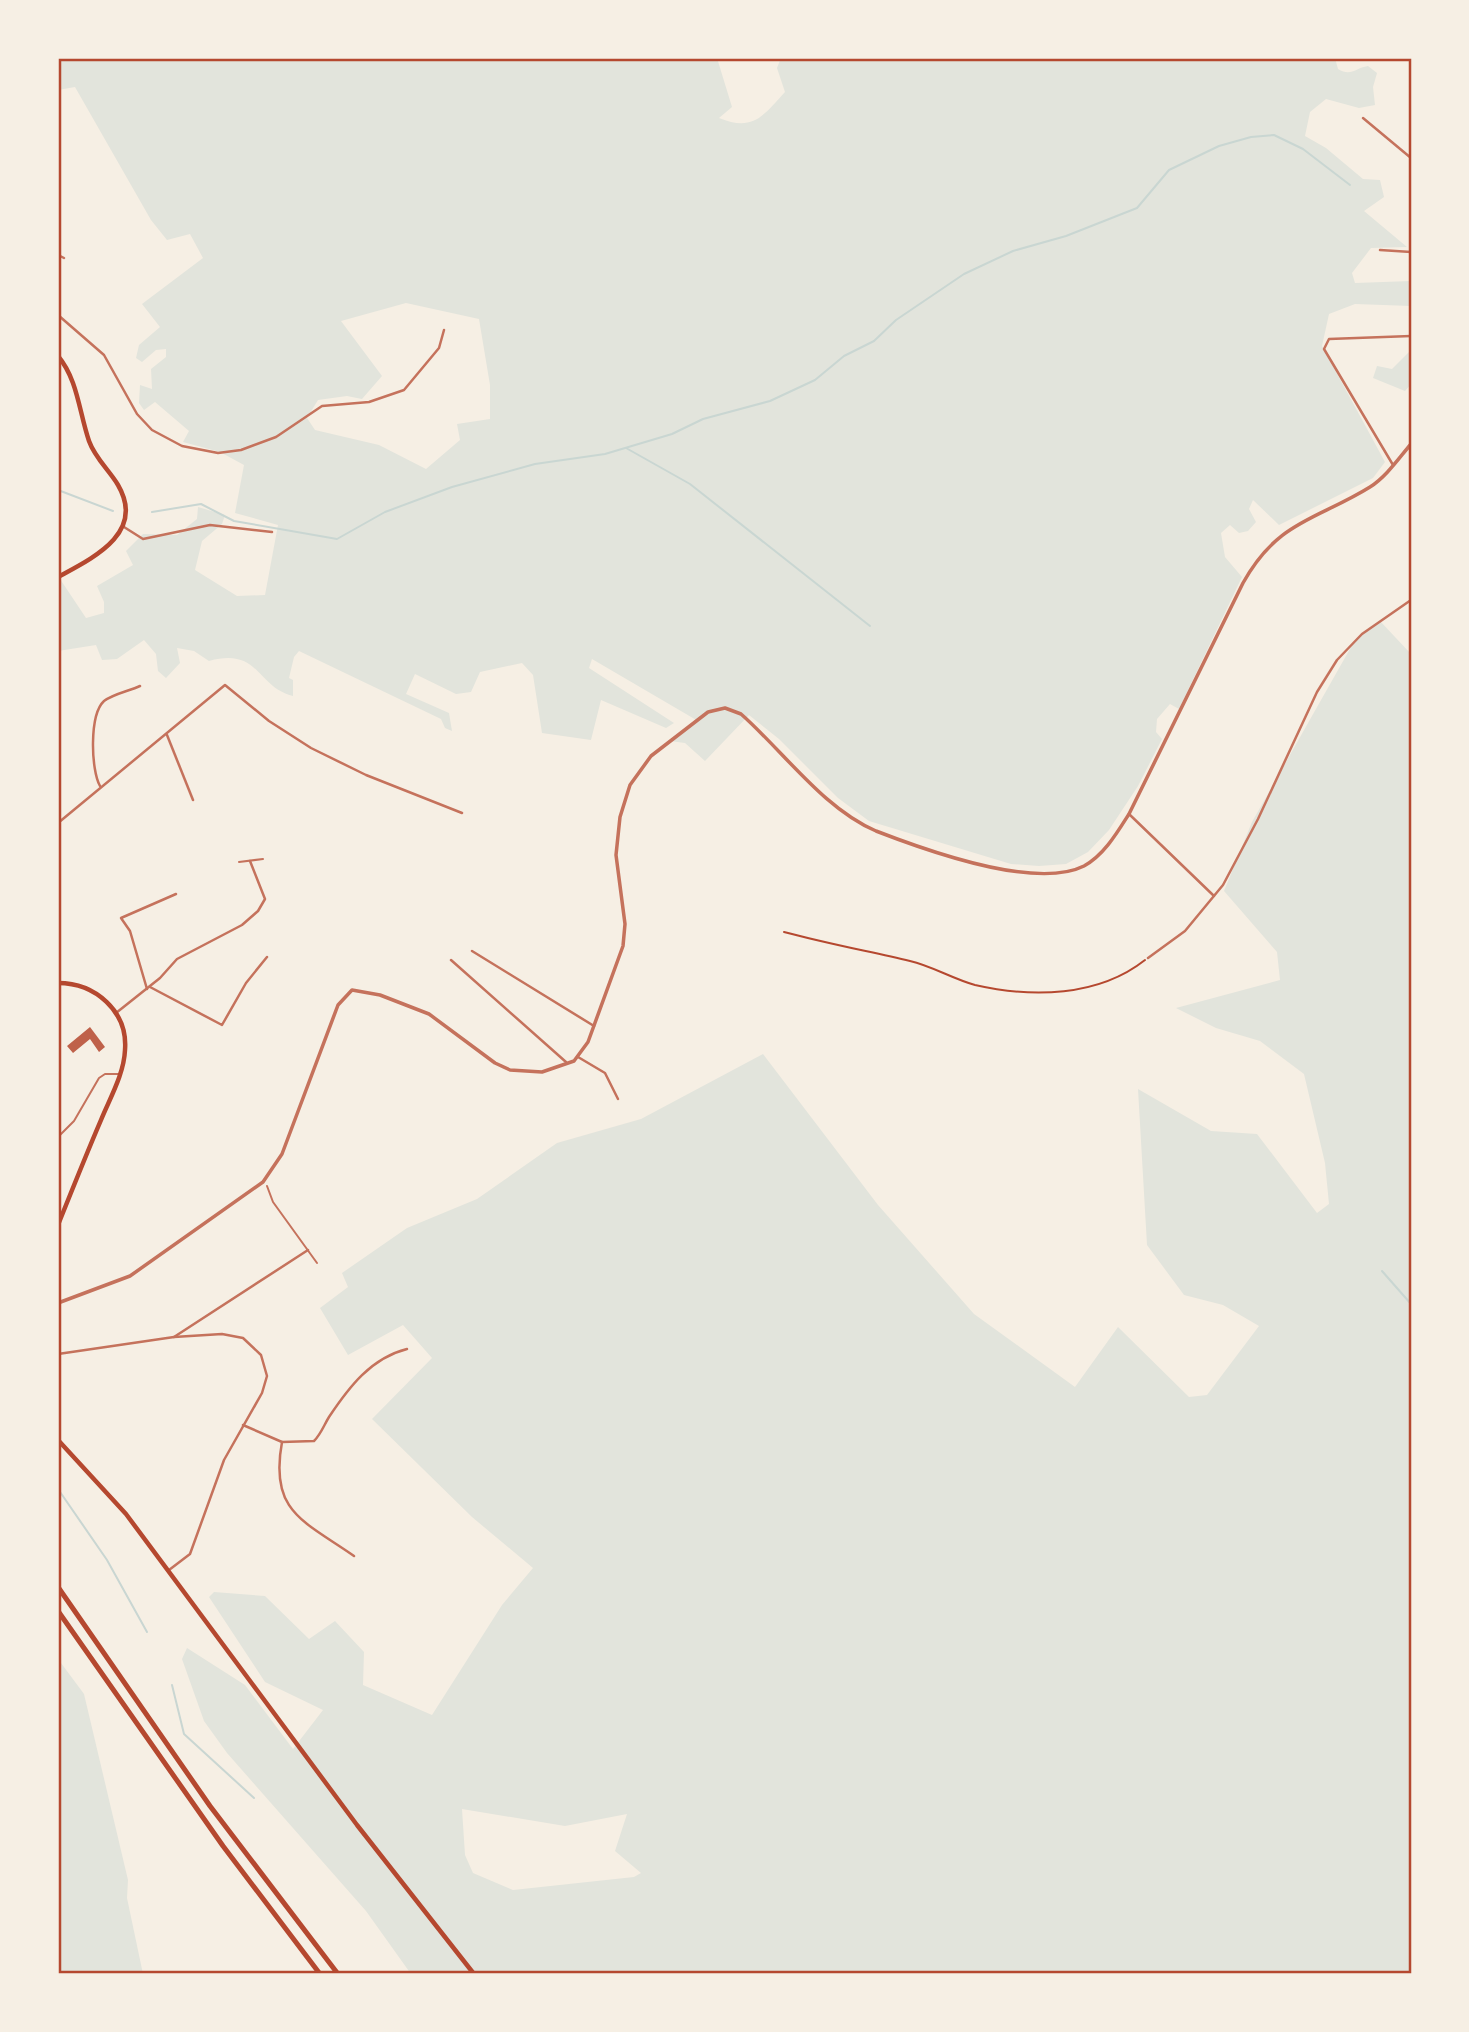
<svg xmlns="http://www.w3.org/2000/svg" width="1469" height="2032" font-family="'Open Sans',sans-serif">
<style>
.green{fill:#e2e4dc;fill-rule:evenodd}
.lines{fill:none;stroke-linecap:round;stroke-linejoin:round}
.stream{stroke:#c9d6d2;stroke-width:2}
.building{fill:#bf614a}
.path{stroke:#b5482f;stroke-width:2}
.service{stroke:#c5725c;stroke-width:2}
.minor{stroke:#c5725c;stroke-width:2.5}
.tertiary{stroke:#c5725c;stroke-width:3.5}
.secondary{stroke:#b5482f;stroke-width:4.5}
.motorway{stroke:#b5482f;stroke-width:5}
.neatline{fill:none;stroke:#b5482f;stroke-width:2.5}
</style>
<rect width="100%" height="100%" fill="#f6efe4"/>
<!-- green -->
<g class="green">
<path d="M58,58H717L732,107L719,118C753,132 763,116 785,92L777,68L781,58H1335L1338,69C1351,77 1355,68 1368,66L1377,73L1373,87L1375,105L1359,108L1326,99L1310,112L1305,136L1326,148L1363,179L1380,180L1384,197L1364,211L1407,247L1371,248L1352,273L1355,283L1411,281V306L1355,304L1329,314L1322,346L1385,462L1373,478L1279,525L1253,500L1249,509L1256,522L1248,531L1239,533L1230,525L1221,533L1225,557L1242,577L1179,709L1170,704L1157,719L1156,732L1162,739L1138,786L1109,830L1088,852L1066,864L1039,866L1011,864L869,821L838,798L779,739L749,715L705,761L685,743L670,741L698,721L592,659L589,668L674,723L666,728L601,700L591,740L542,733L533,675L522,663L480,672L471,692L456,694L415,674L406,694L449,713L452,731L445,728L441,719L299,651L294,657L289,678L293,680V696C256,687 260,647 209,661L194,651L177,648L180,663L166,678L158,671L156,654L144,640L117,659L102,660L96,645L58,651V576L86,618L104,613V602L97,586L133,565L126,551L143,534L177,535L197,519L198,507L225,515L222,524L202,541L195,570L237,596L265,595L278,525L235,513L244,465L220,452L183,442L189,431L155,402L144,410L139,403L140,385L152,389L151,369L166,357V349L156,350L142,362L136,358L139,345L160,327L142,304L203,258L190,234L167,240L151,220L75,87L58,90ZM406,303L479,319L490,385V419L457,424L460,440L426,469L379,445L315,430L307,418L318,400L347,396L362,399L382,376L341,321Z"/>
<path d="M1411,350V384L1405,391L1373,378L1377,366L1392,369Z"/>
<path d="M1380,621L1411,654V1974H411L366,1911L227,1753L204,1721L182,1659L187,1648L245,1685L293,1749L323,1710L265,1682L209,1597L214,1592L265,1596L309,1639L335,1621L364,1652L363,1685L432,1715L502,1605L533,1568L472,1517L372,1419L432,1358L403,1325L348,1355L320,1308L348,1287L342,1273L407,1228L477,1199L557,1143L641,1119L763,1054L878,1205L974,1314L1075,1387L1118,1327L1189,1397L1207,1395L1259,1326L1223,1305L1184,1295L1147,1245L1138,1089L1211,1131L1257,1134L1317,1213L1329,1204L1325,1163L1304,1074L1260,1041L1216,1028L1176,1008L1280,980L1277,952L1224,891L1252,822L1355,640ZM462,1809L565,1826L627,1814L615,1851L641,1873L634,1877L513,1890L473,1873L465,1855Z"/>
<path d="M58,1659L84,1694L128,1880L127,1898L143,1974H58Z"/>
</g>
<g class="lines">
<!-- stream -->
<g class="stream">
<path d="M626,448L690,484L870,626"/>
<path d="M58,490L113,511"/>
<path d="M152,512L201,504L234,521L337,539L385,512L452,487L535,464L605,454L672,434L703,419L770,401L815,380L844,356L874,341L896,320L964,274L1013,251L1066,236L1137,208L1169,170L1219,146L1251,137L1274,135L1303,149L1350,185"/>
<path d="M1382,1271L1411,1304"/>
<path d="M58,1489L107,1560L147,1632"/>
<path d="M172,1685L184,1734L254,1798"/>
</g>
</g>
<!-- building -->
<path class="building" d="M90,1027L105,1047L99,1052L90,1039L73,1053L67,1046Z"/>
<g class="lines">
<!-- path -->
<path class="path" d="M784,932C825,943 867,951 910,961C932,966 953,979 975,985C1032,998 1098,997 1145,960"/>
<!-- service -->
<g class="service">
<path d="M239,862L263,859"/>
<path d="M60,1135L74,1121L99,1078L105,1074H119"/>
<path d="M267,1186L273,1202L317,1263"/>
</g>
<!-- minor -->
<g class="minor">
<path d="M1411,79V81"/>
<path d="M1363,118L1411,158"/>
<path d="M58,167L59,162"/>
<path d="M1380,250L1411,252"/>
<path d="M58,255L64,258"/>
<path d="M58,315L104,355L137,414L152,430L182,446L218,453L241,450L276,437L322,406L369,402L404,390L439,348L444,330"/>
<path d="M1393,465L1324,349L1329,339L1411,336"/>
<path d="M124,527L143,539L210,525L272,532"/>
<path d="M167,735L193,800"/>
<path d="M100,786C91,770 89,715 104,701C113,694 129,691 140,686"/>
<path d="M1129,814L1214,896"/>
<path d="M58,823L225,685L269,721L311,748L366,775L462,813"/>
<path d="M472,951L594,1026"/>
<path d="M1148,958L1185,931L1223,885L1258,819L1317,692L1337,660L1362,634L1411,600"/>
<path d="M451,960L566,1062"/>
<path d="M150,987L222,1025L246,983L267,957"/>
<path d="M147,989L130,931L121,918L176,894"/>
<path d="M116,1013L160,978L177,959L242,925L258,911L265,899L250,861"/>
<path d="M578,1057L605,1073L618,1099"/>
<path d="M174,1337L308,1250"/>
<path d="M58,1354L174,1337L222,1334L243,1338L261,1355L267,1376L262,1393L224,1460L190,1554L169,1570"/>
<path d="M243,1425L282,1442C269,1512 304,1521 354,1556"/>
<path d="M282,1442L314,1441C321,1434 324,1425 329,1417C349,1387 371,1358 407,1349"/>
</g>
<!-- tertiary -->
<path class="tertiary" d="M58,1303L130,1276L263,1182L282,1154L338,1005L352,990L380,995L429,1014L495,1063L510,1070L542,1072L574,1061L588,1042L623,946L625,924L616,855L620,817L630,785L651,756L708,712L725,708L741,714C784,752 824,809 876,831C925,850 1036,890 1084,866C1104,855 1117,833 1129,814L1243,583C1278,520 1317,520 1370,487C1386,477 1399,458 1411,444"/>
<!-- secondary -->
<g class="secondary">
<path d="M58,356C78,380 79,412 89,441C95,458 109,470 118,485C146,533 93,558 58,577"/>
<path d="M58,983C95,983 128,1011 125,1050C124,1074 110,1098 101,1120C86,1155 72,1190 58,1225"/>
<path d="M58,1440L126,1514L357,1825L474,1974"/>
</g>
<!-- motorway -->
<g class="motorway">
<path d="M58,1587L210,1806L338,1974"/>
<path d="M58,1611L223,1846L320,1974"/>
</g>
</g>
<!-- border -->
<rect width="1469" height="2032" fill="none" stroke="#f6efe4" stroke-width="119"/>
<rect x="60" y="60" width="1350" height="1912" class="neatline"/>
</svg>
